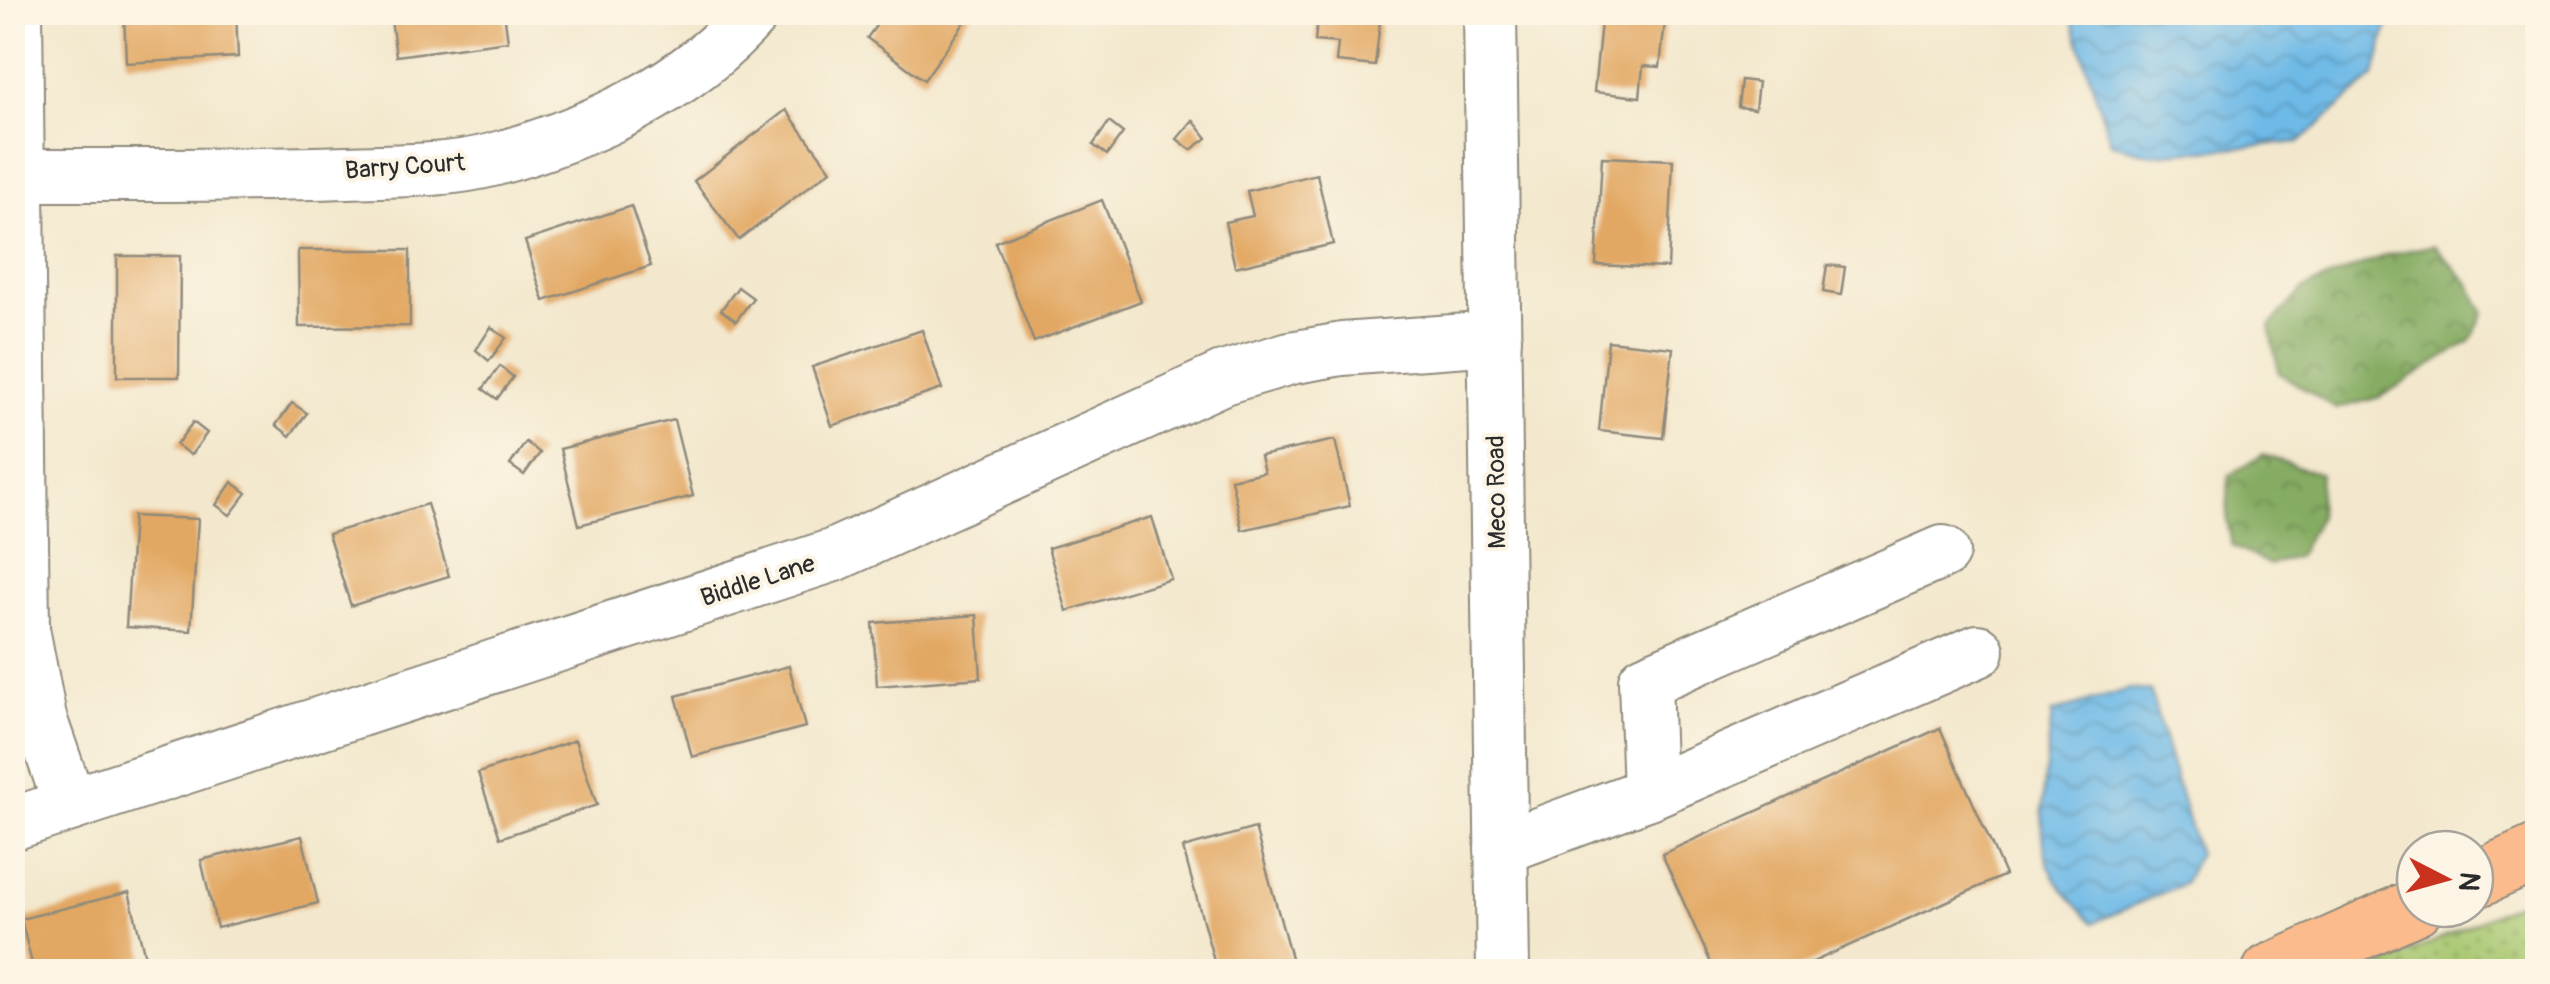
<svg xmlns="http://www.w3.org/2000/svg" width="2550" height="984" font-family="Pangolin,sans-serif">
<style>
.green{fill:url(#green-dots);stroke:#69794e;stroke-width:2.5}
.forest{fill:url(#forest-crowns);stroke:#586c46;stroke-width:2.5}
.water{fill:url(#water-waves);stroke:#4c7289;stroke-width:2.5}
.building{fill:#e2a864}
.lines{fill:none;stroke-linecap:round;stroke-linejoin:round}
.minor-casing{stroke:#8f8a7c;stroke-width:56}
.major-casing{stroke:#8f8a7c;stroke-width:59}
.minor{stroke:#fff;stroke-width:52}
.major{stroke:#fbbb8d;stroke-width:55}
.labels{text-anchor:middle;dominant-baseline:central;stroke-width:8;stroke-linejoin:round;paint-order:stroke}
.street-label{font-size:25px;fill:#2b2b2b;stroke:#fcf5e5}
</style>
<defs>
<pattern id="green-dots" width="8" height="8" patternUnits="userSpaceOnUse" patternTransform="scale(2.5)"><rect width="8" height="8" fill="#a7c770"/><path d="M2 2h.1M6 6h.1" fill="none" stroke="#88a25c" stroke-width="1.8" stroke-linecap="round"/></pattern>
<pattern id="forest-crowns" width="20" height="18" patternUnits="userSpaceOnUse" patternTransform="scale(2.5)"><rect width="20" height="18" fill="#85ac62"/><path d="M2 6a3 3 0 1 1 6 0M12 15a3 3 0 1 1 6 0" fill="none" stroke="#6d8c51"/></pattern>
<pattern id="water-waves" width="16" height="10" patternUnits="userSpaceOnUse" patternTransform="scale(2.5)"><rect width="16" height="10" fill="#6db9e7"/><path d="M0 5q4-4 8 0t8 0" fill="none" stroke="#5a97bb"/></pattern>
</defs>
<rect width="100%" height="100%" fill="#fcf5e5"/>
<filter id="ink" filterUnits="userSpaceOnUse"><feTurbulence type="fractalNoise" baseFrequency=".01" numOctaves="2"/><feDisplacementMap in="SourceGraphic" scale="20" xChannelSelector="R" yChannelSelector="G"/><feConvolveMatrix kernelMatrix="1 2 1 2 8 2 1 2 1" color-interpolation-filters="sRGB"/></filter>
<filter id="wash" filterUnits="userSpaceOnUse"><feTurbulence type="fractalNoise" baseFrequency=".0048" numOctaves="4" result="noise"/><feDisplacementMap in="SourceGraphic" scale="40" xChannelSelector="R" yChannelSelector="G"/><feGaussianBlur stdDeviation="2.25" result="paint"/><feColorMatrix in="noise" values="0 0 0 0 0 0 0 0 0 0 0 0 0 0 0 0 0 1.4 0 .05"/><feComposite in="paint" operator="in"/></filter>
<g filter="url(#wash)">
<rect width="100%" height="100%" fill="#f3e8cd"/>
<!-- green -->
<path class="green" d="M2537,894V971H2374L2373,970Z"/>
<!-- forest -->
<g class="forest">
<path d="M2434,245L2468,282L2484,312L2471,341L2380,397L2336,409L2279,373L2270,326L2303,289L2386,255Z"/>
<path d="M2263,455L2320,474L2318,517L2298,556L2270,565L2232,546L2227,520L2229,476Z"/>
</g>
<!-- water -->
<g class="water">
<path d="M2070,13V12L2391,13L2375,76L2300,142L2153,154L2111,144Z"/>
<path d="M2129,689L2150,691L2198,854L2183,884L2093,923C2077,906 2061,891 2050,868C2034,834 2048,752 2052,713Z"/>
</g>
<g id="blocks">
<!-- building -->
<g class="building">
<path d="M124,12H236L238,57L126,63Z"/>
<path d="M390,12H504L508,41L396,56Z"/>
<path d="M886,12H972L924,80L867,38Z"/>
<path d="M1318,12H1381L1375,66L1336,62L1338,43L1315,41Z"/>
<path d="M1602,12H1666L1660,67L1643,66L1640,97L1594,92Z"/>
<path d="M1741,80L1758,82L1755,109L1738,107Z"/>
<path d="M786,110L831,170L739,240L694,181Z"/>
<path d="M1193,120L1207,138L1191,150L1177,139Z"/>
<path d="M1109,122L1123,133L1107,155L1093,145Z"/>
<path d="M1602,157L1673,160L1668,268L1596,265Z"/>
<path d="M1317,174L1333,244L1235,267L1225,222L1253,216L1247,191Z"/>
<path d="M1102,200L1141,301L1034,342L995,242Z"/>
<path d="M631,206L651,266L544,301L525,241Z"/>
<path d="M298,250H410V326L299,327Z"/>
<path d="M117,256H180L179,377H117Z"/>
<path d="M1827,265L1845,267L1841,295L1823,292Z"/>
<path d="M738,287L753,298L736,321L721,310Z"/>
<path d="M491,327L506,338L489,361L476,350Z"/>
<path d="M922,330L942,389L832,426L812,367Z"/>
<path d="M1608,341L1673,348L1663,438L1599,431Z"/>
<path d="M500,366L513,377L497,399L483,389Z"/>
<path d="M292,403L307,413L290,436L276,425Z"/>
<path d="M674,420L693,496L579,525L560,449Z"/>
<path d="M193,422L207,433L191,455L176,445Z"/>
<path d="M1335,440L1350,506L1242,530L1231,479L1264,472L1260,456Z"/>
<path d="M526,442L540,453L524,475L510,465Z"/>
<path d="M232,482L247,493L230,515L216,505Z"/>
<path d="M427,504L449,576L351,606L328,534Z"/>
<path d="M133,516L198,519L191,631L126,627Z"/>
<path d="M1152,517L1171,579L1067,611L1048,548Z"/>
<path d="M977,615L981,678L877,686L873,623Z"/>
<path d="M789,666L805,727L692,757L676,696Z"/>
<path d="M1940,728L2005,875L1791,972H1715L1662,854Z"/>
<path d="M575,740L597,805L500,838L478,773Z"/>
<path d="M1255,828L1295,972H1217L1183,848Z"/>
<path d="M302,836L318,903L217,928L201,860Z"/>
<path d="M129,892L145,957L88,972H34L21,919Z"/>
</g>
</g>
</g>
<g filter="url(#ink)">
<use href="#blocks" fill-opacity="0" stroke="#8f8a7c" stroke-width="2.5"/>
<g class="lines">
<!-- minor casing -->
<g class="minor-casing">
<g id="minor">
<path d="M16,12L23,629L40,718L70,805"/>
<path d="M1490,12L1503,972"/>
<path d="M12,175C124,175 236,176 348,172C395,170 446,172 492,160C590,133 686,90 754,12"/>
<path d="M1649,793L1645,681L1943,552"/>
<path d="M12,824L834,555L1223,378L1290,358L1342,349L1495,338"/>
<path d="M1501,848L1649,793L1978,651"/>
</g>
</g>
<!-- major casing -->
<g class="major-casing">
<g id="major">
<path d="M2475,880L2538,852"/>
<path d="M2270,972L2415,907"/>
</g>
</g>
<!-- minor -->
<use href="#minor" class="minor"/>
<!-- major -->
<use href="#major" class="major"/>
</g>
</g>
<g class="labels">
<!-- street labels -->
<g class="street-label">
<text transform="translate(405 167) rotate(-4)">Barry Court</text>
<text transform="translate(1497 492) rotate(-91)">Meco Road</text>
<text transform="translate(758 581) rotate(-18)">Biddle Lane</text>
</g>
</g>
<!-- margin -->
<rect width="2550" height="984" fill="none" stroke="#fcf5e5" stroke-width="50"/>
<!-- north arrow -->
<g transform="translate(2445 879) rotate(96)"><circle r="48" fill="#fcf5e5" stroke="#a8a49b" stroke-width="2.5"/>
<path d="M0-8L18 38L0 25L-18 38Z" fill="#c8321e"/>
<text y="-15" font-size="28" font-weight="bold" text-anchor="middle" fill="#2b2b2b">N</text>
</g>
</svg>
